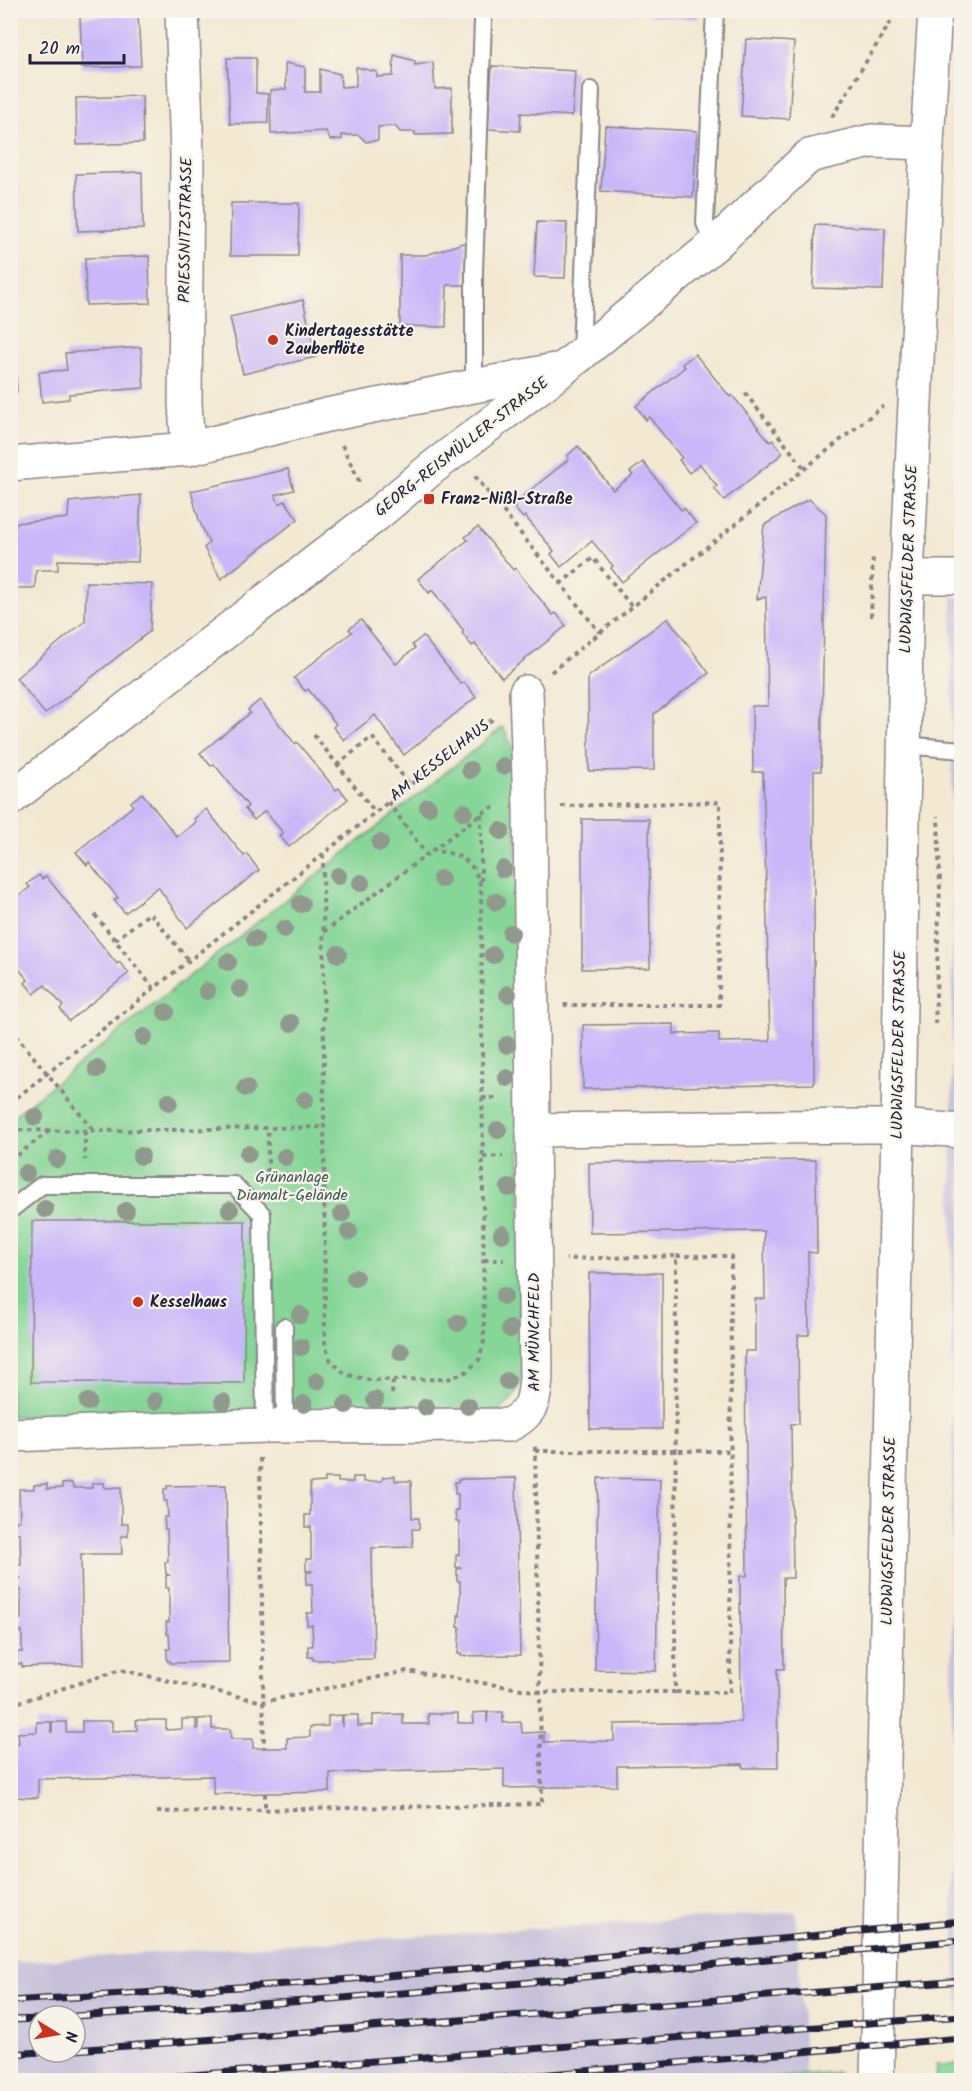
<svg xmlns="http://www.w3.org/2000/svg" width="972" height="2091" font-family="Kalam,sans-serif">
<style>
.industrial{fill:#c6c0da;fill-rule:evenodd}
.green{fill:#85d697;stroke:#547c69;stroke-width:1.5}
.building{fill:#c8b7f9}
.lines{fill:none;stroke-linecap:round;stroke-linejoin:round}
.service-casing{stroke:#8a8687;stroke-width:20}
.minor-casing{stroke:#8a8687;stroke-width:36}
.tertiary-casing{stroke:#8a8687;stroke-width:36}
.path{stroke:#8a8687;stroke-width:4;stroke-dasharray:4.5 4.5;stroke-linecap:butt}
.service{stroke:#fff;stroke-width:16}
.minor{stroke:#fff;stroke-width:33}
.tertiary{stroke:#fff;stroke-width:33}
.rail-casing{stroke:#22223b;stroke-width:7}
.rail{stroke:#f7f3e8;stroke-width:4.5;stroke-dasharray:14;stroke-linecap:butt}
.tree{fill:#91998f}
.poi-dot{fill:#c8321e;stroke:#f7f3e8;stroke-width:2}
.labels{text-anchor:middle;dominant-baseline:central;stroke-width:4.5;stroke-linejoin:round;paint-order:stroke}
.street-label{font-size:16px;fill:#22223b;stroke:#f7f3e8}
.poi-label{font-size:16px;font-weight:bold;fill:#22223b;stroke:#f7f3e8;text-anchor:start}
.park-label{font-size:16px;fill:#405857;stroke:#f7f3e8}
</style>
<rect width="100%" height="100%" fill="#f7f3e8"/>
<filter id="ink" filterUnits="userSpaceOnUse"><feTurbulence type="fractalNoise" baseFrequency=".0167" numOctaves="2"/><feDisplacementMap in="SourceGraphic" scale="12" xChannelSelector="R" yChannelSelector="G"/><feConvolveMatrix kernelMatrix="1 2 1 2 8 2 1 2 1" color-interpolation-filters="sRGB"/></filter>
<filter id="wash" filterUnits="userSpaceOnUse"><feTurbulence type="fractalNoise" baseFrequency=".008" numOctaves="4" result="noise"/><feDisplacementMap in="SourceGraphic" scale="24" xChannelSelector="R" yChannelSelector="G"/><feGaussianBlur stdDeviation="1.35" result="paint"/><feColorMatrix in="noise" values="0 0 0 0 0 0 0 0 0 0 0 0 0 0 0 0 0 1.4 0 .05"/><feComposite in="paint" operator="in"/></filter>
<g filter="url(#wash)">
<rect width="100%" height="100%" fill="#f3e9d3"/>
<!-- industrial -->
<g class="industrial">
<path d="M952,597L962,598L961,2036L952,1900Z"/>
<path d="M796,1912L805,2076L763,2080H11V1962ZM39,2016H75V2052H39Z"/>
</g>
<!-- green -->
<g class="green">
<path d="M503,727L511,743L515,761L522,1373C518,1390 514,1400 499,1411L11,1416V1118Z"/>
<path d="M961,2064V2080H935L936,2065Z"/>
<path d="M838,2072V2080H741Z"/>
</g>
<g id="blocks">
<!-- building -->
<g class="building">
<rect x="10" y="10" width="5" height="15"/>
<path d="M649,10H698V19L649,15Z"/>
<path d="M138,14L141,66L82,68L80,17Z"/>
<path d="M746,39L794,42L789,119L741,116Z"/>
<path d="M394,55L415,61V65L433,62L435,89L452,88V134L415,135V132H400L395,126L378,127V140L366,142L359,135H342V139L330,140L326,131L271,134L270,90L286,89L285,63L305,67V92H320V69L340,74L341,87L356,86V67L377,72V77L393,76Z"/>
<path d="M227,58H256V93L268,94V123L230,124Z"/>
<path d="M492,66L575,71L572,116L521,113L520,131L488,129Z"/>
<path d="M142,96L143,143L77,145L76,98Z"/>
<path d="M605,126L697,131L693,197L601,191Z"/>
<path d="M142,172L143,229L78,231L76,174Z"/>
<path d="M231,203H299L298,256H230Z"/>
<path d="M537,222L567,223L565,278L534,277Z"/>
<path d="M815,225L885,228L883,290L813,288Z"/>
<path d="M466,242L465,285H447L446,327L400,326V255H426Z"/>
<path d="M149,256L150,303L86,305L85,258Z"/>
<path d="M303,300L316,357L243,374L230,317Z"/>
<path d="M141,347L144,388L69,394V399L42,402L39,372L67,370L65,353Z"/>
<path d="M10,351H15L17,392H10Z"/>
<path d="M695,354L730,397L732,395L770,442L773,440L783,453L724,500L714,488L717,486L700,464L689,473L679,460L682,458L649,417L646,420L636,406L685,367L682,364Z"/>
<path d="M958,442H962V511H957Z"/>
<path d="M578,446L613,490L633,475L630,472L643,462L681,510L684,508L696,523L622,582L611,568L613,566L592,541L561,567L551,554L554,551L525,516L523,518L512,505L569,459L567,456Z"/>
<path d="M288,469L294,490L275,495L279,504L285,501L298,519L221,579L204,548L209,543L199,520L191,491Z"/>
<path d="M141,495L138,562L58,560V570H36L35,588H14L15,523L68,518L69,502Z"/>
<path d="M809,499L826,514L821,771H814V1084L583,1089V1025L674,1024V1034L719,1033V1042L770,1041L763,772H753L752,706H768L766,597L757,599L764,525Z"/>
<path d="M478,527L513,570L515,568L553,615L556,613L566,626L502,678L475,644L472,646L462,633L464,631L432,590L429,593L418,579L468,540L465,537Z"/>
<path d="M86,582L152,584L150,631L45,714L16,678L85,621Z"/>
<path d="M668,618L709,673L654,714V770L589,771L588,677Z"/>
<path d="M361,620L396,664L415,648L412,645L423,636L461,684L464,682L476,697L404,755L375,715L344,740L333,727L336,724L308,689L305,691L294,678L352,632L349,629Z"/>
<path d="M260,700L295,744L297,742L336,790L339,788L348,799L289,847L279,835L283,833L265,811L254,820L245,809L248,806L214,764L211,766L200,753L250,713L248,710Z"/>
<path d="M142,793L177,837L196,822L194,819L206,809L244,856L247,854L259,870L187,928L158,887L125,913L114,900L118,898L89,862L87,865L76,852L133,806L131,802Z"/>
<path d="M582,819H649L650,968L582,969Z"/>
<path d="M39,875L42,879L46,876L117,964L119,962L129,973L69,1021L60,1009L63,1006L45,985L34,994L25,983L28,980L10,958V903L30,887L27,884Z"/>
<path d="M816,1160L817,1253L808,1252L809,1335H798L799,1424H791L793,1578H783L784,1669H777L778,1768H743V1764L617,1766V1786L504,1788V1769L330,1773V1792L213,1794V1776L38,1779V1798L10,1797V1744H19L18,1733L37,1732V1722H51V1732H52V1722H66V1732H82V1721H112V1731L137,1730L136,1720H166V1730L182,1729V1719H196V1729H198V1719L212,1718V1729H230L231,1739H253V1748H287V1738L310,1737V1727L328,1726V1716L342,1715V1726H343V1715H358V1726L373,1725V1715L403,1714V1724H429L428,1714L458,1713V1723H474L473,1713L487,1712V1723L488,1712H503V1723L521,1722L522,1733L544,1732V1742L614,1741V1724L741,1722L740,1576H747L745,1351H755V1299H765L764,1231L590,1233L589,1163Z"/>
<path d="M32,1221H245L244,1383L31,1382Z"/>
<path d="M589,1273H662V1429H590Z"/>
<path d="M395,1476V1481H411L412,1518H419V1529H412L413,1547L372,1548L374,1659L313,1660V1657H308V1646H313L312,1625H307V1613H313L312,1584H306L307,1572H311L312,1571H306V1559H311V1527H305V1515H310V1483L325,1482V1478H338V1482H353V1477H363V1482L382,1481L383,1477Z"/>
<path d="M516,1478L520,1655L461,1656V1654H458L460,1627H458V1615L460,1616V1581H457V1569L460,1568L456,1567V1555H459V1522H456L455,1510H458V1494H455V1482H458V1479Z"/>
<path d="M598,1478L660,1479L656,1671L595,1670Z"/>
<path d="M72,1483L73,1488H92V1483H104L105,1488L121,1487V1524H128V1536H121L122,1554H81L83,1665L22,1667V1664H17V1652H22V1631H16V1620L21,1619V1590L16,1591L15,1579L21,1578L16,1577L15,1565H21L20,1533H15L14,1521H20L19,1489H34V1485L47,1484V1489L62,1488V1484Z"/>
<path d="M226,1485L229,1662L170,1663V1661H167V1649H170L169,1634H167L166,1622H169V1588H166V1576L169,1575L166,1574L165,1562H168L167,1529H165L164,1517H168L167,1501H164V1489H167V1486Z"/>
</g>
</g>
</g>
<g filter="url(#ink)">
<use href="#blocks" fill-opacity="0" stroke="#8a8687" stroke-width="1.5"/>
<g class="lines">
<!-- service casing -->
<g class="service-casing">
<g id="service">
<path d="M714,245L705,223L715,10"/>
<path d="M581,353L591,90"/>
<path d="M474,386V271L483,21"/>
<path d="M904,745L962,750"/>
<path d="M10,1210L42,1185H234L262,1214L265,1426"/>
<path d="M284,1327L285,1427"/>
</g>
</g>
<!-- minor casing -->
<g class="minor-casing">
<g id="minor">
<path d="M182,10L187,156L185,403L188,449"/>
<path d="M10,464L188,449L327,415L555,370"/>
<path d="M907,577H962"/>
<path d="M526,692L530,807L533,1130"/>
<path d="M10,799L376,515L432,468L563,369L714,245L809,156L871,141L927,143"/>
<path d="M10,1435L265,1426L509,1425C533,1413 534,1401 536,1377L533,1130L868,1126H898L962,1131"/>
</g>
</g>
<!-- tertiary casing -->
<g class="tertiary-casing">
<path id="tertiary" d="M877,2080L898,1126L907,577L927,143L935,10"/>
</g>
<!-- path -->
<g class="path">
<path d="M832,117L898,10"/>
<path d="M745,393L805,469"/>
<path d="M342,445L361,485"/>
<path d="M475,476L600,633"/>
<path d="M560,584L593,558L632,607"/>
<path d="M871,617L873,555"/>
<path d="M551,672L883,406"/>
<path d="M314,735L375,812"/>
<path d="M337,765L372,737L410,785"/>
<path d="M388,802L426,854"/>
<path d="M561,806L720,802L719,1005H563"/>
<path d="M481,814V881"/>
<path d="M323,854L325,1345L331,1361L345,1374L369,1380L448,1379L466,1372L479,1360L484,1341L481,888C474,858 459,854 431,850"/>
<path d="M95,915L154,989"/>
<path d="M324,932L481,814L490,808L497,807"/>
<path d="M115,940L150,913L189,961"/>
<path d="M935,1024L940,886L938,816"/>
<path d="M10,1028L94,1131"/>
<path d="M482,1098H500"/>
<path d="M10,1103L494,718"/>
<path d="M10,1130L100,1131L324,1127"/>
<path d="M85,1131V1160"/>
<path d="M483,1157L503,1156"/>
<path d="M10,1161L49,1131"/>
<path d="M259,1177L268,1170V1128"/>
<path d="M484,1260H504"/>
<path d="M392,1394L393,1380"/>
<path d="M535,1451H731"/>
<path d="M260,1458L264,1748"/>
<path d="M676,1692H730L731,1256H676"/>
<path d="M10,1705L121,1670L263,1702L407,1671L540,1692H675L676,1256L566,1259"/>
<path d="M265,1793V1810"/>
<path d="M157,1812L542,1804L535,1446"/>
</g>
<!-- service -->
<use href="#service" class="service"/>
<!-- minor -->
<use href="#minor" class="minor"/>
<!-- tertiary -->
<use href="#tertiary" class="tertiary"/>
<!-- rail casing -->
<g class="rail-casing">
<g id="rail">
<path d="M10,2001L304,1983L506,1966L962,1921"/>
<path d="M75,2016L306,2001L522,1983L962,1940"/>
<path d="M10,2020L39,2019"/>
<path d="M75,2050L962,1981"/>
<path d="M10,2054L43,2052"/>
<path d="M125,2080L962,2016"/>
<path d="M480,2080L962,2038"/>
</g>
</g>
<!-- rail -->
<use href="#rail" class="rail"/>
</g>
<!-- trees -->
<g class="tree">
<circle cx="503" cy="766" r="9"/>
<circle cx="470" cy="770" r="9"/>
<circle cx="428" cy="807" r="9"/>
<circle cx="464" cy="812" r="9"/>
<circle cx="501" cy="831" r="9"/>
<circle cx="380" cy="843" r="9"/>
<circle cx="503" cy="869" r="9"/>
<circle cx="338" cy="876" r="9"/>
<circle cx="441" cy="879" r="9"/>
<circle cx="361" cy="883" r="9"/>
<circle cx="496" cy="902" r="9"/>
<circle cx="301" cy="904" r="9"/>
<circle cx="284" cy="929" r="9"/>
<circle cx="511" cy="933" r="9"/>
<circle cx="255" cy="939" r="9"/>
<circle cx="338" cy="954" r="9"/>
<circle cx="493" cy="955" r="9"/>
<circle cx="228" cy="962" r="9"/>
<circle cx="240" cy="989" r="9"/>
<circle cx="207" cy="991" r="9"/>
<circle cx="508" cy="994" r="9"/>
<circle cx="166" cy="1012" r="9"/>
<circle cx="291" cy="1023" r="9"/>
<circle cx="144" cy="1037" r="9"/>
<circle cx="507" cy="1045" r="9"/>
<circle cx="97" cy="1069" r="9"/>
<circle cx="507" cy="1078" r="9"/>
<circle cx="246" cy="1088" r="9"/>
<circle cx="305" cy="1100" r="9"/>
<circle cx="169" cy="1102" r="9"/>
<circle cx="35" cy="1117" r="9"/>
<circle cx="498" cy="1130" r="9"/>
<circle cx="248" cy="1154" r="9"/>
<circle cx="141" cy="1156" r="9"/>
<circle cx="285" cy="1157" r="9"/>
<circle cx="57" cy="1159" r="9"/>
<circle cx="26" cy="1173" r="9"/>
<circle cx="509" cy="1188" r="9"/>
<circle cx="45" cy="1209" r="9"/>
<circle cx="230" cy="1210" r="9"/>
<circle cx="126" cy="1211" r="9"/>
<circle cx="342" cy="1214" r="9"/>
<circle cx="349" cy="1232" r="9"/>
<circle cx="502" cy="1234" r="9"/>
<circle cx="355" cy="1278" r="9"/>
<circle cx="504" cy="1296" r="9"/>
<circle cx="300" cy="1315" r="9"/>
<circle cx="458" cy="1323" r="9"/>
<circle cx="510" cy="1329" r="9"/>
<circle cx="301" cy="1347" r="9"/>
<circle cx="401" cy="1352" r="9"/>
<circle cx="317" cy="1381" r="9"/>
<circle cx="507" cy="1381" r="9"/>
<circle cx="375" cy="1400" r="9"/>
<circle cx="155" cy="1401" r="9"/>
<circle cx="88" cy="1402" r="9"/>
<circle cx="223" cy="1402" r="9"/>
<circle cx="304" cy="1404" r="9"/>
<circle cx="346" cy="1405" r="9"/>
<circle cx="468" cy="1406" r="9"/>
<circle cx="426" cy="1407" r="9"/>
</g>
</g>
<!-- markers -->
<g class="poi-dot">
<circle cx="273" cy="340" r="6"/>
<rect x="423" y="493" width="12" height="12" rx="3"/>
<circle cx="138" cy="1302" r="6"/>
</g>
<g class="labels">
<!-- street labels -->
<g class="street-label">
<text transform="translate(186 230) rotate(-89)">PRIESSNITZSTRASSE</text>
<text transform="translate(462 447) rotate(-38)">GEORG-REISMÜLLER-STRASSE</text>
<text transform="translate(909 559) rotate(-88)">LUDWIGSFELDER STRASSE</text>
<text transform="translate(440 761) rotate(-38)">AM KESSELHAUS</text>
<text transform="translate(899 1045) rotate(-89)">LUDWIGSFELDER STRASSE</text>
<text transform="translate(534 1332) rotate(-90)">AM MÜNCHFELD</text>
<text transform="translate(889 1531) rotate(-89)">LUDWIGSFELDER STRASSE</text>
</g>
<!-- poi labels -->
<g class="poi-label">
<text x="285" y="331">Kindertagesstätte<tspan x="285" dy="18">Zauberflöte</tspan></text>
<text x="441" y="499">Franz-Nißl-Straße</text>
<text x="150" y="1302">Kesselhaus</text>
</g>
<!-- park labels -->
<g class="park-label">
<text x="292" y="1177">Grünanlage<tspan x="292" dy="18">Diamalt-Gelände</tspan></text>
</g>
</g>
<!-- margin -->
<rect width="972" height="2091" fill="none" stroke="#f7f3e8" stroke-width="36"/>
<!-- north arrow -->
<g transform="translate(57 2034) rotate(101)"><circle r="28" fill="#f7f3e8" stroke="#a29fa3" stroke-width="1.5"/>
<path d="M0-4.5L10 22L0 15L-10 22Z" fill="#c8321e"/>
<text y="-9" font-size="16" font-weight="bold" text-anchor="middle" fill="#22223b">N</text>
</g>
<!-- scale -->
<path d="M30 54v9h94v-9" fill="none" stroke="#22223b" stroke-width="3"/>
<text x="39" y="54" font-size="18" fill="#22223b" stroke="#f7f3e8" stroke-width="4.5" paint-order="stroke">20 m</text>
</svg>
